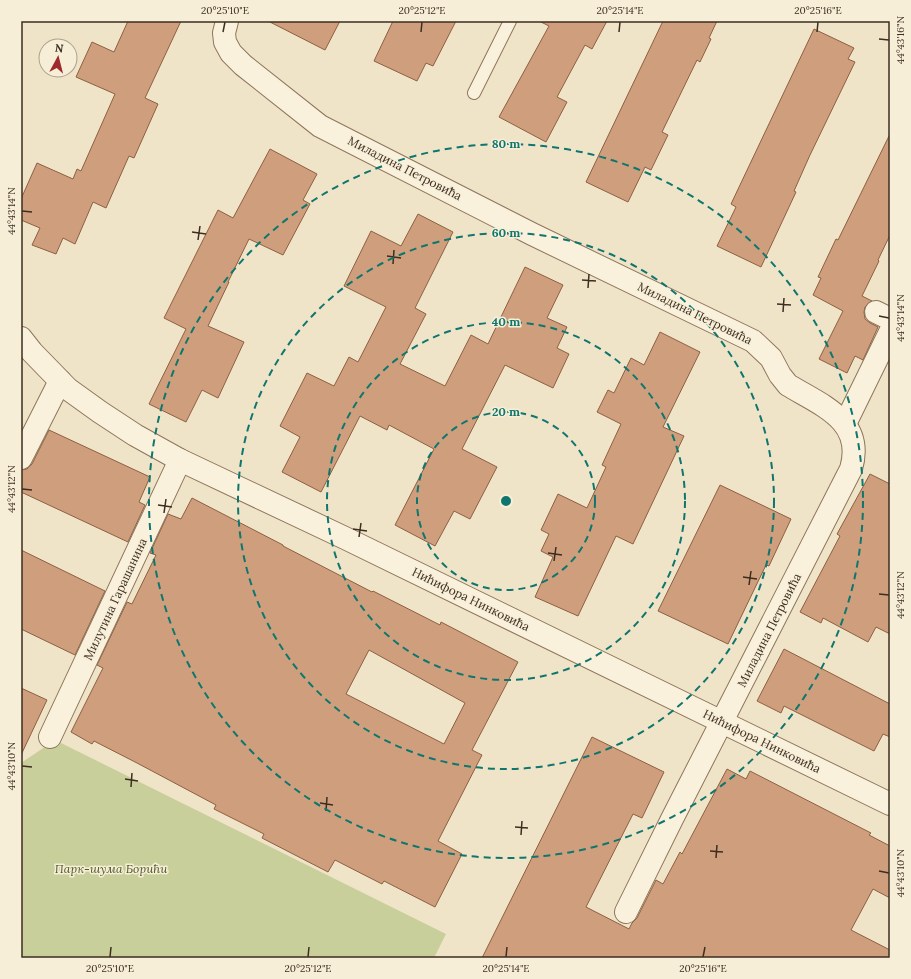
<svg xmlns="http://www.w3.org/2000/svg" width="911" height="979" font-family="Lora,serif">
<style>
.green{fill:#c9cf9b}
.building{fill:#cf9f7d;stroke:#8d5f41;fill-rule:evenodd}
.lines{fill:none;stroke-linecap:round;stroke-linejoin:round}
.lane-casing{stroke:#8d765c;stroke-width:14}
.street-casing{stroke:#8d765c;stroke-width:24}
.lane{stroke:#faf1dc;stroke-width:12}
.street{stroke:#faf1dc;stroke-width:22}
.ticks{fill:none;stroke:#3d2e20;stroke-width:1.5}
.ring{fill:none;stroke:#0f766e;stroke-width:2;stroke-dasharray:7 5}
.labels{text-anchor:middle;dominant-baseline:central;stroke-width:3;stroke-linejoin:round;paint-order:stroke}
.street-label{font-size:12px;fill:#3d2e20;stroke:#f7eed8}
.park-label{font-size:12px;font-style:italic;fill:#4d5a26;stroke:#f7eed8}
.centre{fill:#0f766e;stroke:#f7eed8;stroke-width:2}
.ring-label{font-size:12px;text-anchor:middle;font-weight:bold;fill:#0f766e;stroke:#f7eed8;stroke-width:3;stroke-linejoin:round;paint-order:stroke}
.neatline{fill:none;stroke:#3d2e20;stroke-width:1.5}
.ticks-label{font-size:10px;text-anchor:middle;fill:#3d2e20}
</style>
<rect width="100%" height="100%" fill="#f0e4c8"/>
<!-- green -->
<path class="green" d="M55,740L446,934L434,958H21V763Z"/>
<!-- building -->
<g class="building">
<path d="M128,21H181L145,98L158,104L134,158L129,156L106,208L93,202L75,244L63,238L56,254L32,245L40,228L21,220V199L37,163L73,179L77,169L81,171L115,94L76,77L92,42L114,52Z"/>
<path d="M268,21H340L325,50Z"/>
<path d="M393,21H456L433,66L426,63L417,81L374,61Z"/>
<path d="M539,21H607L592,49L585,45L557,97L567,102L546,142L499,117L549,26Z"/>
<path d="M663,21H717L709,38L711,39L700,62L697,60L662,132L668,135L651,170L645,167L628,202L586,182Z"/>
<path d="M814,29L854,48L848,59L855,62L810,155L794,191L796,192L761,267L717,246L736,207L731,204Z"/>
<path d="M890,134V235L878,260L879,261L862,296L872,301L865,307L864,312L865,319L870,323L878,327L863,360L855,356L847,373L819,359L843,311L813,295L821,278L818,277L836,239L838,240Z"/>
<path d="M270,149L317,174L303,200L310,204L283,255L249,239L228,282H229L208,326L244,342L218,398L202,390L186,422L149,404L186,329L164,318L218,210L233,218Z"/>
<path d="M418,214L453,232L415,308L426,314L400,364L445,386L471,335L488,344L525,267L563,285L547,318L567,327L557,348L569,354L553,388L505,365L462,449L497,467L470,519L454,511L435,546L395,525L434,449L389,425L387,430L360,416L321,492L282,472L300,437L280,426L307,373L334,386L349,357L358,362L386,307L344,286L371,231L401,246Z"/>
<path d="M660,332L700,352L663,427L684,436L633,544L616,536L578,616L535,597L553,557L541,551L549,534L541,530L558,494L587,508L606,467L602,465L621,424L597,412L608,390L614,393L631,358L644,365Z"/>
<path d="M49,430L150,477L139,502L145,505L128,542L21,492V470L27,469L32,464Z"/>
<path d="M870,474L890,484V634L876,627L868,642L823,618L821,623L800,612L840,536L837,534Z"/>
<path d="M720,485L791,519L769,566L766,565L728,644L658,611Z"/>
<path d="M192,498L283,545V546L372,592L373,591L440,625L441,622L518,662L472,750L482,755L438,841L462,854L435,907L384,881L382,884L335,860L328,872L262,838L264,834L214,809L216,805L137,763L94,741L92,744L71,732L103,668L97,665L127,602L132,604L156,555L150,553L168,514L181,519ZM369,650L465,703L444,744L346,694Z"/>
<path d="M21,550L105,591L75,655L21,629Z"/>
<path d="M784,649L890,704V737L883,734L874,751L784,706L781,713L757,701Z"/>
<path d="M21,688L47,700L21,755Z"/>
<path d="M592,737L664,772L642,818L633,814L586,907L629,929L632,923L637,918L656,880L663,884L680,852L682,854L727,769L746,779L750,771L871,833L869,835L890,846V898L873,889L851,930L890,950V958H482Z"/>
</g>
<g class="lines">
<!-- lane casing -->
<g class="lane-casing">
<path id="lane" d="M474,93L510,21"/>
</g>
<!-- street casing -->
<g class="street-casing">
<g id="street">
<path d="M227,21L224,33L225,42L231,53L243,65L320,126L532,234L753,341L771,358L780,375L788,385C823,406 865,421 851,469L672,819L626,912"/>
<path d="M876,312L890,319"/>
<path d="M21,338L32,352L68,389L100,412L135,435L180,460L345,538L890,804"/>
<path d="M845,424L890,332"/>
<path d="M21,458L60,381"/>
<path d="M50,737L180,460"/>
</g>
</g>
<!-- lane -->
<use href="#lane" class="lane"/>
<!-- street -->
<use href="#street" class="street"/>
</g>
<!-- ticks -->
<path class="ticks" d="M223,32L225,22M421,32L422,22M619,32L620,22M817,32L818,22M879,39L889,40M22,211L32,212M192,232L206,234M198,240L200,226M387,256L401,258M393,264L394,250M582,280L596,281M588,288L589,274M777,304L791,305M783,312L784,298M879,316L889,318M22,489L32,490M158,505L172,507M164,513L166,499M353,529L367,531M359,537L361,523M548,553L562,555M554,561L556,547M743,577L757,579M749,585L751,571M879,594L889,595M22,766L32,767M125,779L138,781M131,787L132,773M320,803L333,805M326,811L327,797M515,827L528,828M521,835L522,821M710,851L723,852M716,858L717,845M879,871L889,873M110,957L111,947M308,957L309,947M506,957L507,947M703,957L705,947"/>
<!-- distance rings -->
<g class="ring">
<circle cx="506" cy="501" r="89"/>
<circle cx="506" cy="501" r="179"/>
<circle cx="506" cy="501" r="268"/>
<circle cx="506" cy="501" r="357"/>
</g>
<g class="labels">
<!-- street labels -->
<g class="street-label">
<text transform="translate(405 168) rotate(27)">Миладина Петровића</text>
<text transform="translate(695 313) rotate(26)">Миладина Петровића</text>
<text transform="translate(115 599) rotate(-65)">Милутина Гарашанина</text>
<text transform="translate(471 599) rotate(26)">Нићифора Нинковића</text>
<text transform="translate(769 630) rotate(-63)">Миладина Петровића</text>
<text transform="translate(762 741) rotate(26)">Нићифора Нинковића</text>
</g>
<!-- park labels -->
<g class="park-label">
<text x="111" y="868">Парк-шума Борићи</text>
</g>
</g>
<circle cx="506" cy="501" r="6" class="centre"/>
<g class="ring-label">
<text x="506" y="148">80 m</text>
<text x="506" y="237">60 m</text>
<text x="506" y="326">40 m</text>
<text x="506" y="416">20 m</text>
</g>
<!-- border -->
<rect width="911" height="979" fill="none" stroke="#f7eed8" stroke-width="44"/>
<!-- north arrow -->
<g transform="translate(58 58) rotate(7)"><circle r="19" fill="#f7eed8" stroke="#ada18e"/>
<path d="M0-3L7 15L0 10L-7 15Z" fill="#9e2a2b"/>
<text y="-6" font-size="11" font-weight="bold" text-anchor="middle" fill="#3d2e20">N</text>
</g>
<rect x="22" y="22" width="867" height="935" class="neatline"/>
<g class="ticks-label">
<text x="225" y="14">20°25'10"E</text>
<text x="422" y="14">20°25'12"E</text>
<text x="620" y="14">20°25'14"E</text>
<text x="818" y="14">20°25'16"E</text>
<text transform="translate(900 40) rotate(-90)" y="4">44°43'16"N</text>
<text transform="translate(11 211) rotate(-90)" y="4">44°43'14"N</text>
<text transform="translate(900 318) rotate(-90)" y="4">44°43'14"N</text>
<text transform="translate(11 489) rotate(-90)" y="4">44°43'12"N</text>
<text transform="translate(900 595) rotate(-90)" y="4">44°43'12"N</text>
<text transform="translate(11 766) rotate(-90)" y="4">44°43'10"N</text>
<text transform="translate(900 873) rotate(-90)" y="4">44°43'10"N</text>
<text x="110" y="972">20°25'10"E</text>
<text x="308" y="972">20°25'12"E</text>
<text x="506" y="972">20°25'14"E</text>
<text x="703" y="972">20°25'16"E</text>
</g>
</svg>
